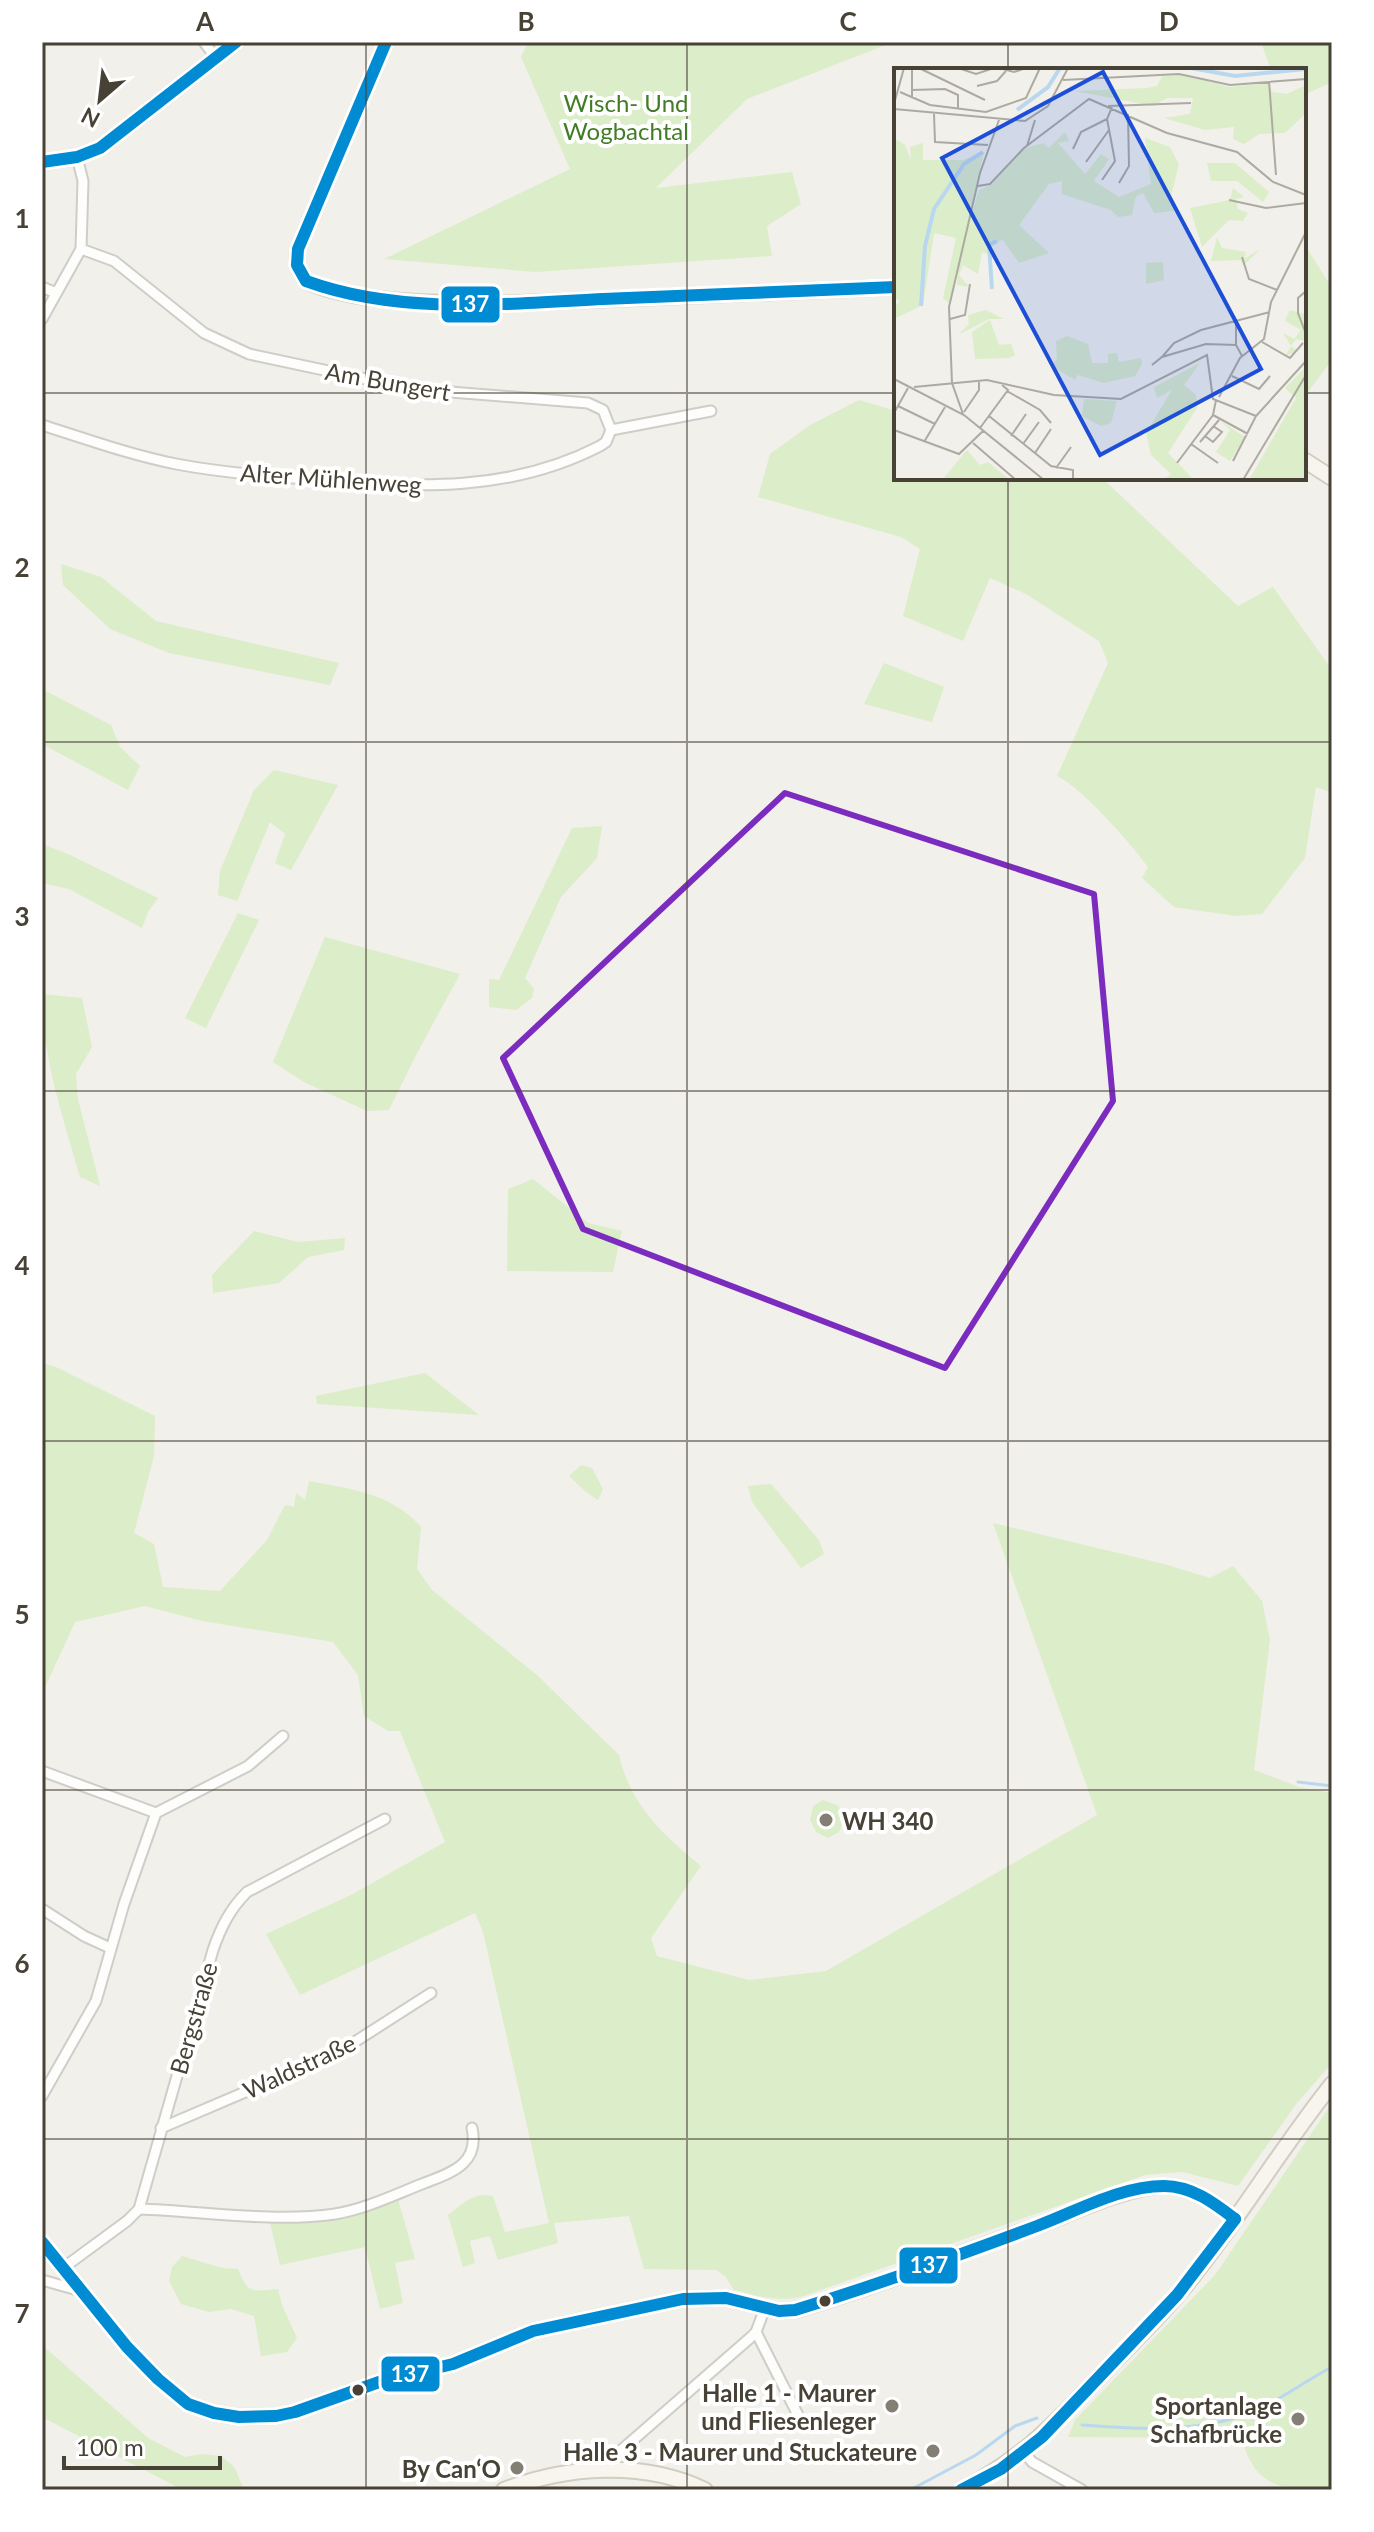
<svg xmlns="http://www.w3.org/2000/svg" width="1374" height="2532" font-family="Lato,sans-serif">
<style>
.green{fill:#dcedc9}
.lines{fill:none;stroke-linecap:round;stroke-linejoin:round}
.stream{stroke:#b9d8f0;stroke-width:3}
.street-casing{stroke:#cfcdc7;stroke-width:13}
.secondary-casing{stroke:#d1cdc1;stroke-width:18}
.street{stroke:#fdfdfc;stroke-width:9}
.secondary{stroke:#f7f5ee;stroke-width:14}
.bus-1-casing{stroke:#fff;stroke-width:18}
.bus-1{stroke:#008bd2;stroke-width:12}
.marked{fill:none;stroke:#7b2cbf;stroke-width:6;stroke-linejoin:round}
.grid{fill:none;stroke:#484236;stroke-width:2;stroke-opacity:0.55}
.poi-dot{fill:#837f75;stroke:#fff;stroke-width:3}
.bus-dot{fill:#484236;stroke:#fff;stroke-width:3}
.labels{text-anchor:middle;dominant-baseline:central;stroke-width:8;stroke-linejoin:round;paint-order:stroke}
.park-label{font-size:24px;fill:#427c26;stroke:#fff}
.street-label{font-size:24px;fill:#484236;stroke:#fff}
.poi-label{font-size:24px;font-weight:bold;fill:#484236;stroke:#fff;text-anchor:end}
.inset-river{fill:none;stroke:#b9d8f0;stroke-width:4}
.inset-road{fill:none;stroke:#adaaa2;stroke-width:2}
.view{fill:#1d4ed8;fill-opacity:0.15;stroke:#1d4ed8;stroke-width:4}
.inset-edge{fill:none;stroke:#484236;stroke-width:4}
.line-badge{stroke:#fff;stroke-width:3}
.badge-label{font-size:22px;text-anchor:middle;font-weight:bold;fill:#fff}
.neatline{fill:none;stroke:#484236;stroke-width:3}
.grid-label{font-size:26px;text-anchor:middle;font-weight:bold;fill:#484236}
</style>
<rect width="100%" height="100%" fill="#f1f0ea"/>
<!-- green -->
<g class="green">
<path d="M528,42H893L747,99L656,188L792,172L801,204L767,226L772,256L535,272L384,259L570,169L521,57Z"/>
<path d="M1261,42H1332V82L1304,95V70H1271Z"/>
<path d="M1304,244L1332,288V360L1304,397Z"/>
<path d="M859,400L896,411V478H1102L1238,606L1273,587L1332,670V793L1316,787L1305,858L1262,914L1236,916L1174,907L1142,878L1148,867C1132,844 1080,786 1057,776L1108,663L1099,641L1026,594L990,578L963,641L903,616L920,549L901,537L758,497L770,454L810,425Z"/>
<path d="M61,564L101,577L156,621L339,663L330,685L169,653L110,629L63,585Z"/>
<path d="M884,663L944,687L932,722L864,704Z"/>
<path d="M42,689L111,725L120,747L140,766L128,790L42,744Z"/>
<path d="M274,770L338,785L291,870L275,863L285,834L270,822L237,901L218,895L220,871L254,790Z"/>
<path d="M602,826L597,858L561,897L525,978L534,989L532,998L516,1010L489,1007V979L499,980L572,828Z"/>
<path d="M42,844L68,854L158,898L148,912L142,928L69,889L42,883Z"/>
<path d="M238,913L259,920L206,1028L185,1018Z"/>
<path d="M325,937L460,974L416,1055L389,1110L367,1111L304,1082L273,1062Z"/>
<path d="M42,994L82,998L92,1047L76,1074L78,1099L100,1186L80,1177C63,1117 42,1057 42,994Z"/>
<path d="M533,1179L588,1223L622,1231L613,1272L507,1271L508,1189Z"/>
<path d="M254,1231L298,1242L345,1238L344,1250L308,1257L279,1283L213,1293L212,1275Z"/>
<path d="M42,1363L56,1367L155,1416L154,1456L134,1533L154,1544L163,1587L220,1591L267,1540L285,1505L294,1507L296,1493L305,1500L309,1481C350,1489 392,1493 421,1527L417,1569L432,1590L538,1676L619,1755C630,1804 663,1835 701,1866L651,1938L657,1956L749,1980L826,1971L1097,1815L993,1523L1164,1564L1210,1578L1233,1566L1262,1601L1270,1640L1254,1770L1299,1787L1332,1793V2063L1297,2103L1238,2186L1182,2172L1145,2175L801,2297C777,2302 757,2296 734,2290L725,2276L716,2270L644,2269L629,2216L554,2223L558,2243L498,2260L490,2236L470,2241L475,2263L463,2267L448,2215C462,2204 474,2191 493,2196L505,2232L549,2223L483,1932L475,1913L300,1995L266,1934L353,1894L445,1842L400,1731H388L364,1716L358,1675L333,1642L202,1621L145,1606L75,1622L42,1694Z"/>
<path d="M425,1373L479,1415L317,1404L316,1396Z"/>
<path d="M581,1465L592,1468L603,1489L598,1500L586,1492L569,1476Z"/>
<path d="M771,1484L819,1540L824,1554L801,1568L752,1502L748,1486Z"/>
<path d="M823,1800L839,1806L844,1821L839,1832L828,1838L816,1832L810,1820L813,1806Z"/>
<path d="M1332,2103V2490C1306,2490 1278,2493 1258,2472C1250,2464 1245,2448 1240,2438L1068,2437L1075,2420L1215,2275Z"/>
<path d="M398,2199L415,2259L395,2263L403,2303L380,2309L365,2247L280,2265L270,2223C320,2222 351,2216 398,2199Z"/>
<path d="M182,2256L222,2268L238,2269C248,2295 253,2291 278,2289L282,2305L297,2338L287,2352L261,2356L254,2316L231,2309L209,2312L181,2304L169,2281L172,2267Z"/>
<path d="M42,2345L148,2438L185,2457L202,2454L221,2456L235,2468L244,2490H183L42,2417Z"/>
</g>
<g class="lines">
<!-- stream -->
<g class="stream">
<path d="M1298,1782L1332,1786"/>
<path d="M1082,2425C1135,2429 1193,2433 1244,2415C1275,2404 1303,2382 1332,2367"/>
<path d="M910,2490L976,2455L1015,2426L1037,2418"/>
</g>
<!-- street casing -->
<g class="street-casing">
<g id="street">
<path d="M204,42L216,58"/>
<path d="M81,249L114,261L204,333L249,354L413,389L588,403L603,410L611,430"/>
<path d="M42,287L56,293"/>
<path d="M42,319L81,249L83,181L77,157"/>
<path d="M42,425C86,439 131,455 176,464C224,473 273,477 321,480C419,487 509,493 600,446L606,442L611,430"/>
<path d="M611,430L711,411"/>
<path d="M42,1771L156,1813"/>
<path d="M42,1909L84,1936L110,1948"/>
<path d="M42,2096L96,2001L124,1904L156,1813L248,1766L283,1736"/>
<path d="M161,2128L339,2052L431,1993"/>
<path d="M139,2209C203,2211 272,2223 335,2214C365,2209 394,2195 422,2184C450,2173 480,2165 472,2128"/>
<path d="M63,2268L127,2221L139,2209L213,1950C221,1927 230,1909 247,1892L385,1819"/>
<path d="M42,2280L81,2291"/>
<path d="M756,2332L804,2427"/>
<path d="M1024,2452L1032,2462L1082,2490"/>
<path d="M618,2453L750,2338L756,2332L765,2308"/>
</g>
</g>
<!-- secondary casing -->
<g class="secondary-casing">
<g id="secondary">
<path d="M386,42L298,249L297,265L306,281C357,304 439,303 495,304L896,287"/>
<path d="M42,162L77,157L100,148L236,42"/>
<path d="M1304,460L1332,478"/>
<path d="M42,2242L127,2347L158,2379L188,2404L214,2413L239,2417L276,2416L295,2412L382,2381L453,2364L533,2331L683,2299L726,2298L779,2311L795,2310C877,2286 957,2255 1037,2226C1072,2213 1128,2186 1164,2186C1192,2186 1214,2203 1235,2219"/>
<path d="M504,2490C566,2466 643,2460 705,2490"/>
<path d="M961,2490C1025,2457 1053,2425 1101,2375C1135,2340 1171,2306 1200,2267C1246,2207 1285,2143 1332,2084"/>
</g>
</g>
<!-- street -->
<use href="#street" class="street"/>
<!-- secondary -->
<use href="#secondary" class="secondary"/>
<!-- bus-1 casing -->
<g class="bus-1-casing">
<g id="bus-1">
<path d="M386,42L298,249L297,265L306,281C399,315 506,304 603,299C701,295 798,291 896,287"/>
<path d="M42,162L77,157L100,148L236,42"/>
<path d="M42,2242L127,2347L158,2379L188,2404L214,2413L239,2417L276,2416L295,2412L382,2381L453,2364L533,2331L683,2299L726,2298L779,2311L795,2310C877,2285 957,2256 1037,2226C1077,2211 1121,2186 1164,2186C1192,2186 1214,2203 1235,2219"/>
<path d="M961,2490L1001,2469L1042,2437L1177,2295L1235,2219"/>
</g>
</g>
<!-- bus-1 -->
<use href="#bus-1" class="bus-1"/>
</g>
<!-- marked area -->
<path class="marked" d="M785,793L1094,894L1113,1101L945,1368L583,1229L503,1058Z"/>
<!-- grid -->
<path class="grid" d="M366,42V2490M687,42V2490M1008,42V70M42,393H896M1304,393H1332M1008,478V2490M42,742H1332M42,1091H1332M42,1441H1332M42,1790H1332M42,2139H1332"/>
<!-- markers -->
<g class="poi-dot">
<circle cx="826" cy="1820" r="8"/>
<circle cx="892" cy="2406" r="8"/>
<circle cx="1298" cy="2419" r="8"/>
<circle cx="933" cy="2451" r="8"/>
<circle cx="517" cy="2468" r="8"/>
</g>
<g class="bus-dot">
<circle cx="825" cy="2301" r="7"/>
<circle cx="358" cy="2390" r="7"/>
</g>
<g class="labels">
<!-- park labels -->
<g class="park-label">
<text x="626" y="102">Wisch- Und<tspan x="626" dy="28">Wogbachtal</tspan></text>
</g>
<!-- street labels -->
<g class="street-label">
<text transform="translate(388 381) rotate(10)">Am Bungert</text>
<text transform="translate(331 478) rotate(4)">Alter Mühlenweg</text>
<text transform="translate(193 2018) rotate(-74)">Bergstraße</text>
<text transform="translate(299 2066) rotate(-25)">Waldstraße</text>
</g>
<!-- poi labels -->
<g class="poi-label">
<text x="842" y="1820" text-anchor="start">WH 340</text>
<text x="876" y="2392">Halle 1 - Maurer<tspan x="876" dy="28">und Fliesenleger</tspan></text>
<text x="1282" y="2405">Sportanlage<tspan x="1282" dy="28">Schafbrücke</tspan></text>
<text x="917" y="2451">Halle 3 - Maurer und Stuckateure</text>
<text x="501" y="2468">By Can‘O</text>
</g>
</g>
<!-- overview -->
<g transform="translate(894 68)">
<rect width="412" height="412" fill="#f1f0ea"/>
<path d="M291,7L335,19L374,15L378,24L393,26L412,17V45L391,65L365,66L350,76L339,71L340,59L311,62L270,50L296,46L299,30H273L259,38L181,23L253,20L263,18L268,8ZM171,64L175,73L164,75L191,106L207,86L215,91L200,113L225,129L257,116L251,70L276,79L285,96L277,128L280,143L260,145L249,125L242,128L238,147L224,149L217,142L168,126V113L155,116L125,157L155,185L125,195L109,172L93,176L95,187L88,184L84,206L69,197L65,207L75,219L63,217L65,186L85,122L97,117L131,80L150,75L155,80ZM0,70L11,77L17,92L16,79L29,75V92H69L90,84L55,235L49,230L62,170L40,165L29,237L0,251V237L6,234L0,229ZM313,95H341L375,124L369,134L343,113H317ZM339,120L350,129L342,131L344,141L354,145L349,153L335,152L308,179L296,140L336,132ZM323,169L328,180L352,184L350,191L366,181L349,198L347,192L317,193ZM269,194L270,212L252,216V195ZM412,238V273L402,271L397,278L403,283L391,288L397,278L389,265L400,271L407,262L391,253L396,242L411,246ZM92,242L110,251H95L64,267L75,256L74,247ZM96,252L105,277L117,276L121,287L115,290L81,291L78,264ZM173,268L194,276L198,295H214V286L223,285L225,294L247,290L248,296L241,308L210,315L184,307L181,312L158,298L163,291L162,273ZM306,295L290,317L302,327L303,340L274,385L300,412H269L277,406L257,387L252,365L278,322L263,330L260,319ZM412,299V412H355L402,330L391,320ZM190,331L223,333L217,355L207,358L188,348ZM328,354L351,369L336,393L322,384L336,362ZM73,382L86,397L94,394L116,412H48Z" fill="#dcedc9"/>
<path class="inset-river" d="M190,0H265M297,0L341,8L412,1M123,42L154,19L166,0M98,221L95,177L103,173M27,238L31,178L40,141L70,96L89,84"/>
<path class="inset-road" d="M25,0L91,32M64,0L82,6L100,0M105,0L120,4L132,0M169,12L285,6L336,17L412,11M375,13L382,107M83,18L103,13L112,3M18,22L51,21L64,27V42M6,24L36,37L92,44L132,30L146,0M18,30V1M0,36L10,0M214,38L297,35M0,41L131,53L154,38L174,0M40,46L41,74L94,77M133,78L141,52M179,81L187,64L213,51M192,94L215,62M208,112L221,93L213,51L218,39M225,115L235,98L234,46M84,118L96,116L130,80L195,31L273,65L343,84L379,114L412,127M335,132L372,140L412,135M348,189L355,211L383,222M412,223L404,230V245L412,266M56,251L71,247L76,216M342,253V277L348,288M368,274L396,290L409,275M268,289L280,275L307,262L376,244M258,297L268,289L312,276L342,277M338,308L365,321L376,308M0,311L70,347L150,412M20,319L93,312L160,327L227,331L313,287L319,331L362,348M113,323L146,342L157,355M325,329L346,290L370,271L377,234L412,164M4,338L41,356M70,344L85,322V313M0,345L14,320M69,346L58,315L55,239L86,105L105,52M319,347L354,366M95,348L157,398L179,402V412M86,360L114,322L108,317M0,362L65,386L89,363M117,368L132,346M311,368L319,374L328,364L319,358M30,374L51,339M306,374L325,352M79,375L122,412M129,376L145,354M297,376L324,395M141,385L157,361M339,393L362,348L412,293M283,395L319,347L322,332M162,400L177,379M349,412L412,307"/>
<path class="view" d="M209,4L367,301L206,387L48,90Z"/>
<rect width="412" height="412" class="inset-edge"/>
</g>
<g class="line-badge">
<rect x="440" y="285" width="61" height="39" rx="8" fill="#008bd2"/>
<rect x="898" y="2246" width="61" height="39" rx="8" fill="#008bd2"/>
<rect x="380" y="2355" width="61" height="38" rx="8" fill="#008bd2"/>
</g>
<g class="badge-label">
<text x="470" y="312">137</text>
<text x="929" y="2273">137</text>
<text x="410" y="2382">137</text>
</g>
<!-- border -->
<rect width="1374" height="2532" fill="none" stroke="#ffffff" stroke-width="88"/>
<!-- north arrow -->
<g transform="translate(100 100) rotate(208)" stroke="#ffffff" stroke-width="6" paint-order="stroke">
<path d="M0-6L14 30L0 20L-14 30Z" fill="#484236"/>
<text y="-12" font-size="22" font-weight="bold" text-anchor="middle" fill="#484236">N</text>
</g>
<!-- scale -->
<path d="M64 2456v12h156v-12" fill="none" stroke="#484236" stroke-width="4"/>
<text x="76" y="2456" font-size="24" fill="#484236" stroke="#ffffff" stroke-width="6" paint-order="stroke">100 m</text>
<rect x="44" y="44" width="1286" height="2444" class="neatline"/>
<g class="grid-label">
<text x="205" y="31">A</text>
<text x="526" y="31">B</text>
<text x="848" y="31">C</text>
<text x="1169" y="31">D</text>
<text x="22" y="228">1</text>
<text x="22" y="577">2</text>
<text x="22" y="926">3</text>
<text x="22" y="1275">4</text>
<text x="22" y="1624">5</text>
<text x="22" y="1973">6</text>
<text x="22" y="2323">7</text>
</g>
</svg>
